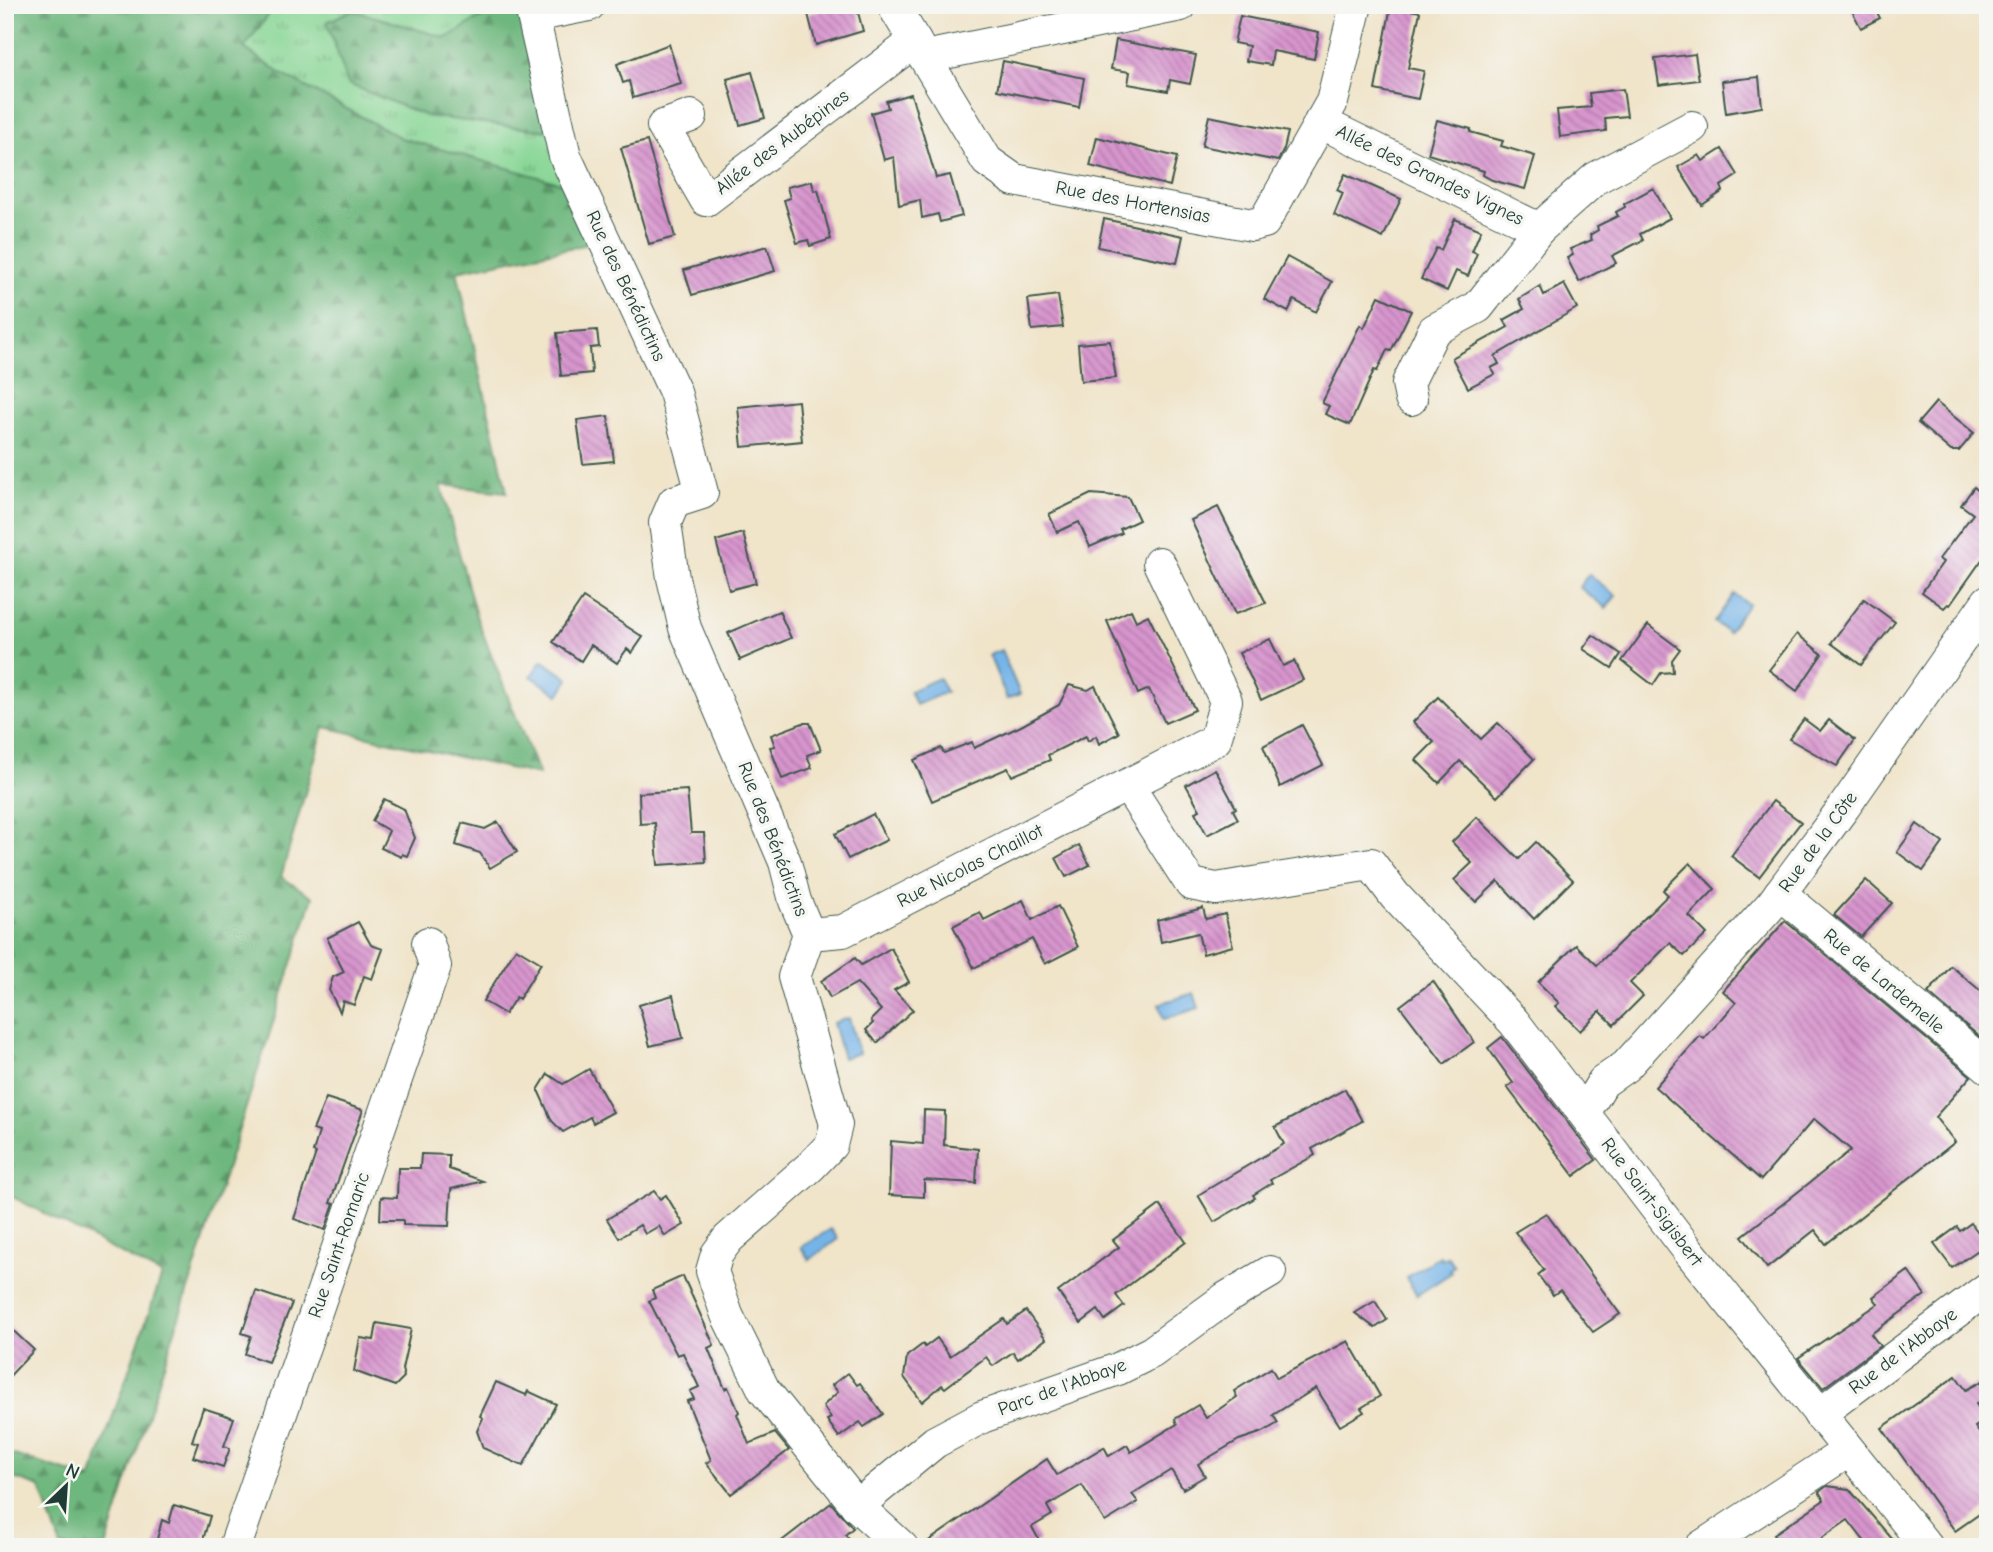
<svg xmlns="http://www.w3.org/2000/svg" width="1993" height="1552" font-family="'Comic Neue',sans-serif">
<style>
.grass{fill:url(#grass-tufts);stroke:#548a64;stroke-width:2}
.forest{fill:url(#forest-firs);stroke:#467a59;stroke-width:2}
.water{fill:#74b4e8;stroke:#4a788e;stroke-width:2}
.building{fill:url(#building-back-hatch)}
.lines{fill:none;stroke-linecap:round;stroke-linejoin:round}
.minor-casing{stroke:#3e564a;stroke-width:34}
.minor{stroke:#fff;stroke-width:32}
.labels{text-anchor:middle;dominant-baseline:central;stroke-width:7;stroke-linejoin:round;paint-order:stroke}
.street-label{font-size:19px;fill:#1f3d34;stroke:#f6f6f2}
</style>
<defs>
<pattern id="grass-tufts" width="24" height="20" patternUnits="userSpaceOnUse" patternTransform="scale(1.75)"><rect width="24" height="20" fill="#88d695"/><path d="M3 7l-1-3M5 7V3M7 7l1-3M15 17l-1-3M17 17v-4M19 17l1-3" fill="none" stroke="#6faf7a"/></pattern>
<pattern id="forest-firs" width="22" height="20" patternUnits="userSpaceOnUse" patternTransform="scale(1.75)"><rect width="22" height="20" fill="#6eb77e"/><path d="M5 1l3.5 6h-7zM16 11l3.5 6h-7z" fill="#5a9668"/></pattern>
<pattern id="building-back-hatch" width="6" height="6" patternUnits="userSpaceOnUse" patternTransform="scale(1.75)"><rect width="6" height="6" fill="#d895ce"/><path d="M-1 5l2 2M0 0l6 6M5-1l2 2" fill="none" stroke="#af7ba8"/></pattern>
</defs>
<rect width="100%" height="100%" fill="#f6f6f2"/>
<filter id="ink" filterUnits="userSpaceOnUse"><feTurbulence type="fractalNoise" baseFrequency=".0143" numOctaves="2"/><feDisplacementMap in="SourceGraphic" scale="14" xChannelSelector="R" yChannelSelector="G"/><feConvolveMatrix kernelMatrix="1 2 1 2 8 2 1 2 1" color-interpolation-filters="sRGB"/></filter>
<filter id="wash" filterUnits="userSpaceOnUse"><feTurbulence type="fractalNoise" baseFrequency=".00686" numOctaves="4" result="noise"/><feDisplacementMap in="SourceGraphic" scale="28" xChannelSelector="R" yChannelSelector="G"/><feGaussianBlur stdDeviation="1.57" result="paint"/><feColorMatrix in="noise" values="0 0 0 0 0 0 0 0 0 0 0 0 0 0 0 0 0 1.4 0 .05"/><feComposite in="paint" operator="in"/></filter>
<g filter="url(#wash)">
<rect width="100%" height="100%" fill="#f0e4c9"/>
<!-- grass -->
<path class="grass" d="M268,5H502L446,38L352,10L327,22L426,116L558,132L574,187L401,138L283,75L244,48L269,14Z"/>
<!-- forest -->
<g class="forest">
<path d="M5,5H268L269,14L244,48L283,75L401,138L574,187L594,243L457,271L507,492L441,485L476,616L539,775L324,727L281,877L313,897L106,1547H61L40,1487L5,1475V1452L91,1479L162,1275L5,1193Z"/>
<path d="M502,5H561L533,16L558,132L426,116L348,84L327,22L352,10L446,38Z"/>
</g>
<!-- water -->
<g class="water">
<path d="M1589,574L1616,596L1606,608L1579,587Z"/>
<path d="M1734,594L1748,604L1728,632L1714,622Z"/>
<path d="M1001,650L1020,694L1007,699L989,655Z"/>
<path d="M542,660L569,679L559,695L531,676Z"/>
<path d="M939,678L946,692L916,705L910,691Z"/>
<path d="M1194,993L1199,1008L1164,1019L1159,1004Z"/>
<path d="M849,1018L859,1053L843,1058L833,1023Z"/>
<path d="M831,1229L838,1239L809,1260L801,1247Z"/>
<path d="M1440,1256L1442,1260L1447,1256L1454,1266L1449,1270L1451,1273L1417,1295L1406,1278Z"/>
</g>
<g id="blocks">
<!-- building -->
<g class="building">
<path d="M840,5H856L863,31L816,45L808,14Z"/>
<path d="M1849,5H1873L1880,18L1861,28Z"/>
<path d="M1391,6L1420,12L1408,68L1424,71L1418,99L1375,90Z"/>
<path d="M1240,16L1319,32L1314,59L1273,51L1271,65L1246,61L1249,46L1234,43Z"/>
<path d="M1116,40L1196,55L1190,84L1170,80L1168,91L1128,84L1130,72L1111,69Z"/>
<path d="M669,44L681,84L633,98L629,81L623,83L617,64Z"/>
<path d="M1695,54L1699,80L1659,85L1655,59Z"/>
<path d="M1003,61L1084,78L1079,107L997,90Z"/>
<path d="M752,72L765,118L740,125L727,79Z"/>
<path d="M1759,77L1762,107L1726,113L1722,81Z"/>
<path d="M1623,89L1627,116L1605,118L1606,131L1560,137L1557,110L1591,107L1589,93Z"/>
<path d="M911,94L936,178L950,175L962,216L940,222L938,214L922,218L920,200L899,205L894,157L884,160L871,113L888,108L886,101Z"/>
<path d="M1209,116L1288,132L1284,149L1278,161L1202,146Z"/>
<path d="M1437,120L1471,129L1470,132L1503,141L1501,146L1535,156L1525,189L1492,180L1483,175L1484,171L1428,154Z"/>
<path d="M1097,137L1177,157L1170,186L1090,166Z"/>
<path d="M647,141L675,237L649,244L621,148Z"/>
<path d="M1722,149L1738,175L1721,186L1723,191L1702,205L1678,167L1699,155L1703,161Z"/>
<path d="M1345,174L1401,199L1383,238L1334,215L1343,193L1337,190Z"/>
<path d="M812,181L814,191L818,190L831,239L810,246L808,240L797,243L784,200L790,198L787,187Z"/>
<path d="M1653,188L1670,218L1640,234L1643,240L1612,256L1616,263L1579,282L1567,258L1573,255L1570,249L1592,240L1590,235L1598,230L1597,226L1618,216L1616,212L1625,207L1624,204Z"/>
<path d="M1104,219L1183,236L1177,263L1098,247Z"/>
<path d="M1455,219L1481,230L1472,251L1477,253L1468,276L1456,271L1447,291L1421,279L1436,248L1441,250Z"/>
<path d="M767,246L775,271L692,295L684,270Z"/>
<path d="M1287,257L1332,282L1316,312L1294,300L1288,312L1264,299Z"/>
<path d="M1564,284L1577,308L1495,356L1499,364L1491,368L1495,374L1468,388L1452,358L1508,327L1504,320L1524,309L1519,299L1540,286L1544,295Z"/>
<path d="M1058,295L1063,327L1032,330L1028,299Z"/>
<path d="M1379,296L1411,311L1391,351L1387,350L1377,371L1374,370L1350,425L1325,414L1329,406L1322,403L1360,325L1364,328Z"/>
<path d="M597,330L599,347L590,348L592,373L561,376L557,333Z"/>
<path d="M1110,341L1116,378L1081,381L1078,344Z"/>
<path d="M798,401L802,441L742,447L738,407Z"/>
<path d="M1936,402L1974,433L1959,451H1951L1918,423Z"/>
<path d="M608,416L614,461L583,464L577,420Z"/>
<path d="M1974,487L1986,497L1988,494V551L1950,605L1948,604L1944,608L1922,592L1943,562L1939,559L1973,514L1961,505Z"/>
<path d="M1091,494L1128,497L1139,520L1120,529L1122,533L1090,547L1079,522L1057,532L1049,514Z"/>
<path d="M1218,507L1266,603L1235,614L1191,520Z"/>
<path d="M743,533L756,583L729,590L716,541Z"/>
<path d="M583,598L643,637L632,653L627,649L617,663L591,645L581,661L553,642Z"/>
<path d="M1864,599L1895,622L1861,665L1831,643Z"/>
<path d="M1131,610L1136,621L1148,615L1195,710L1165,723L1149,689L1138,694L1107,621Z"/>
<path d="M779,611L791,638L740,660L728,633Z"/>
<path d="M1648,625L1680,649L1672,660L1673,672L1661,673L1653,685L1622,661Z"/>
<path d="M1797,634L1822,654L1797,691L1769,670Z"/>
<path d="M1593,635L1621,654L1612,668L1583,649Z"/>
<path d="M1270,639L1283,666L1294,661L1303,680L1261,700L1239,653Z"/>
<path d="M1069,685L1088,690L1095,686L1119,733L1099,744L1096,736L1088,741L1086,736L1048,755L1050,760L1012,776L1008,768L932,801L914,760L941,748L944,753L972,742L974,748L1021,726L1059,705Z"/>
<path d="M1438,697L1481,739L1498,723L1534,759L1497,797L1460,761L1439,783L1416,760L1434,742L1413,722Z"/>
<path d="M1804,719L1820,731L1829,720L1855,740L1837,766L1789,739Z"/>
<path d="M803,723H810L821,750L807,755L812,768L782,779L770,747L775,746L771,735Z"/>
<path d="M1302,725L1323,765L1280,787L1263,746Z"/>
<path d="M1215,769L1236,808L1233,810L1238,819L1207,835L1195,812L1200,810L1186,785Z"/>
<path d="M687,790L691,833H704L706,862L658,865L655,823L640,824L639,793Z"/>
<path d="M384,799L404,809L415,838L407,856L402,854L401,857L381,848L389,831L372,821Z"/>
<path d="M1773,801L1801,822L1759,877L1731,856Z"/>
<path d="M873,814L887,840L848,859L835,834Z"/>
<path d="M1477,817L1519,859L1536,842L1573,880L1534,919L1498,881L1476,902L1454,880L1472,863L1452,842Z"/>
<path d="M498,822L517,852L490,868L480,853L456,845L462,823L485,829Z"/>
<path d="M1917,824L1943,843L1923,871L1897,852Z"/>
<path d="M1079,845L1090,865L1066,877L1056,858Z"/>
<path d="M1690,863L1715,889L1689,916L1707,934L1684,956L1670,943L1630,983L1643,996L1614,1025L1600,1011L1580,1031L1555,1006L1559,1003L1538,982L1576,945L1597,965L1668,895L1663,890Z"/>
<path d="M1866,880L1892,903L1861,937L1834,915Z"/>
<path d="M1023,900L1032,920L1058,906L1078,947L1045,964L1032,939L974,968L953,926L980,912L984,920Z"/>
<path d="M1203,908L1206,919L1225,914L1233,946L1203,954L1198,933L1161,942L1157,920Z"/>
<path d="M1785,921L1971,1076L1935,1117L1955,1142L1826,1244L1815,1230L1767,1268L1742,1236L1851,1150L1814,1119L1761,1180L1655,1087L1700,1036L1704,1039L1736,1003L1723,991Z"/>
<path d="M358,922L371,945L383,949L372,979L364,976L354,1005L343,1001L340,1012L329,990L333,977L344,972L327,938Z"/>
<path d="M516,948L541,963L519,999L516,997L505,1014L483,1001Z"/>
<path d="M891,948L909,982L894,990L913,1010L877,1043L866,1030L873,1023L871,1020L881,1010L857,983L830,998L821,981L855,958L861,965Z"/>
<path d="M1951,966L1988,997V1030L1981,1038L1928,993Z"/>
<path d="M1433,981L1474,1042L1444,1064L1400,1006Z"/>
<path d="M673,995L683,1038L650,1046L639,1005Z"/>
<path d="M1502,1037L1596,1160L1574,1176L1507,1087L1513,1083L1488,1048Z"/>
<path d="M589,1069L613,1112L593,1123L590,1117L563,1132L552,1121L538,1090L548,1074L563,1084Z"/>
<path d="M1345,1089L1362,1121L1312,1149L1315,1155L1270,1180L1272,1183L1253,1195L1255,1198L1214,1222L1198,1195L1284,1144L1275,1127Z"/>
<path d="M326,1098L363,1110L330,1203L334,1204L325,1230L294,1219L316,1153L313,1152L319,1132L313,1130Z"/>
<path d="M924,1110L945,1111L944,1145L978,1149L976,1183L924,1180V1197L889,1195L891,1141L923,1144Z"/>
<path d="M421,1154L449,1155V1169L483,1181L451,1189L449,1226L403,1225V1220H380L381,1197L397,1198L398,1168H420Z"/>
<path d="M654,1191L660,1199L666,1195L684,1225L665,1236L659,1226L645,1234L640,1225L619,1238L607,1219Z"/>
<path d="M1160,1205L1186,1242L1116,1295L1124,1306L1105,1320L1098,1310L1081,1323L1058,1292L1119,1247L1113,1240Z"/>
<path d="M1546,1213L1620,1314L1593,1332L1560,1290L1553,1295L1538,1275L1544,1270L1515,1232Z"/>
<path d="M1971,1223L1987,1244L1952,1268L1934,1244L1957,1227L1960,1231Z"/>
<path d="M1908,1271L1925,1295L1871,1334L1880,1346L1823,1388L1798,1358L1878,1304L1873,1297Z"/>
<path d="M683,1276L714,1345L708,1348L725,1389L728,1387L739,1412L737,1414L749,1444L775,1433L789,1450L731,1494L706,1463L711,1460L687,1401L694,1399L690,1391L699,1387L683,1353L677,1355L649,1301L655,1298L652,1290Z"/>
<path d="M256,1291L292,1303L268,1362L245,1354L251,1336L242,1333Z"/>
<path d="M1375,1301L1387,1320L1375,1328L1355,1313Z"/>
<path d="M1026,1311L1046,1339L1018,1359L1013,1352L993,1366L986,1357L945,1388L942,1385L922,1402L904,1377L907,1356L923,1344L925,1347L937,1338L950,1356L1004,1319L1007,1324Z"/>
<path d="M5,1323L34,1350L5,1381Z"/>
<path d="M377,1323L411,1329L402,1369L404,1377L395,1386L354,1371L360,1338L374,1340Z"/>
<path d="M1348,1341L1380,1396L1361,1408L1364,1412L1340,1426L1316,1388L1273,1415L1278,1423L1263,1432L1239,1440L1198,1464L1205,1476L1183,1489L1171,1470L1132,1494L1138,1502L1105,1522L1082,1485L1047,1506L1052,1515L1032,1527L1039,1540L1028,1547H920L1047,1459L1057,1475L1104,1447L1109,1456L1127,1445L1131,1452L1177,1424L1175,1419L1198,1405L1206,1418L1237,1397L1234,1391L1271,1368L1277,1378Z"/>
<path d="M848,1373L857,1385L860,1383L883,1414L864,1427L860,1422L839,1437L827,1420L831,1418L823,1406L838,1392L832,1385Z"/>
<path d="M1956,1376L1966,1390L1988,1378V1397L1976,1404L1986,1419L1975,1427L1988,1445V1508L1955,1531L1882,1428Z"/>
<path d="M496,1382L526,1395L528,1391L556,1404L523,1466L483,1448L477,1431L483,1418L480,1416Z"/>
<path d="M203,1408L234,1418L224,1446L230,1448L223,1467L193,1457L198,1443L192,1441Z"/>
<path d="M1827,1486L1849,1489L1899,1547H1869L1848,1520L1809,1547H1783L1774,1534L1824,1500L1819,1492Z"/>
<path d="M831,1503L853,1528L845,1535L849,1539L839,1547H774Z"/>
<path d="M174,1505L210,1516L201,1547H155L162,1520L169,1523Z"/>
</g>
</g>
</g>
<g filter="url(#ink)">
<use href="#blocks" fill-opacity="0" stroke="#3e564a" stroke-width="2"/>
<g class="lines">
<!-- minor casing -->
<g class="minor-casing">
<g id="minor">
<path d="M589,5L533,16L565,156L675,392L702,493L674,502L665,523L673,578L685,628L785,862L795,901L809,934L794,977L836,1125L831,1145L811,1166L728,1239L717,1254L712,1271L727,1315L764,1390L857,1506L902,1547"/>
<path d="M893,5L987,161L1014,180L1252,225L1264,222L1332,102L1356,5"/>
<path d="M925,57L1181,5"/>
<path d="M691,116L663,126L706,200L915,41"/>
<path d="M1320,122L1539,229"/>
<path d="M1411,399L1408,383L1434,330L1478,307L1539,229L1596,178L1692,127"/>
<path d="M1128,786L1191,884L1216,889L1371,864L1395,896L1514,1022L1688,1250L1927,1547"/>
<path d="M1780,893L1988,1067"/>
<path d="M809,934L843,931L1215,740L1226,701L1159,563"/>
<path d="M1584,1113L1603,1082L1626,1066L1772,904L1844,807L1988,601"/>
<path d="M1819,1414L1988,1288"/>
<path d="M857,1506L935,1442L982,1417L1118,1369L1152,1352L1226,1298L1270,1272"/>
<path d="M235,1547L435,966L428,943"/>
<path d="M1701,1547L1848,1451"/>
</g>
</g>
<!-- minor -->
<use href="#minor" class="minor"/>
</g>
</g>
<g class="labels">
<!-- street labels -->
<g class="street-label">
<text transform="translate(782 142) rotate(-37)">Allée des Aubépines</text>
<text transform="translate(1430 175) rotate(26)">Allée des Grandes Vignes</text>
<text transform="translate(1133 202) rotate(11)">Rue des Hortensias</text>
<text transform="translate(626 286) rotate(65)">Rue des Bénédictins</text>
<text transform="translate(773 839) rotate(69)">Rue des Bénédictins</text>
<text transform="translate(1818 842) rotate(-54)">Rue de la Côte</text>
<text transform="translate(970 866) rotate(-27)">Rue Nicolas Chaillot</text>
<text transform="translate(1884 981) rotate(40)">Rue de Lardemelle</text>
<text transform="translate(1652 1202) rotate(53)">Rue Saint-Sigisbert</text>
<text transform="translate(339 1245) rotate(-71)">Rue Saint-Romaric</text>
<text transform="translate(1903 1351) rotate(-37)">Rue de l'Abbaye</text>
<text transform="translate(1062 1387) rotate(-20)">Parc de l'Abbaye</text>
</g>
</g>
<!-- margin -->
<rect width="1993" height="1552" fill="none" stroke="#f6f6f2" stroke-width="28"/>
<!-- north arrow -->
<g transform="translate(66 1486) rotate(25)" stroke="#f6f6f2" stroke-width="5" paint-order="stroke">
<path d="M0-5L12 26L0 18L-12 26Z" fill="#1f3d34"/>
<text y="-10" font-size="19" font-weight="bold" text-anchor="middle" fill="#1f3d34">N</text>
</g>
</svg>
